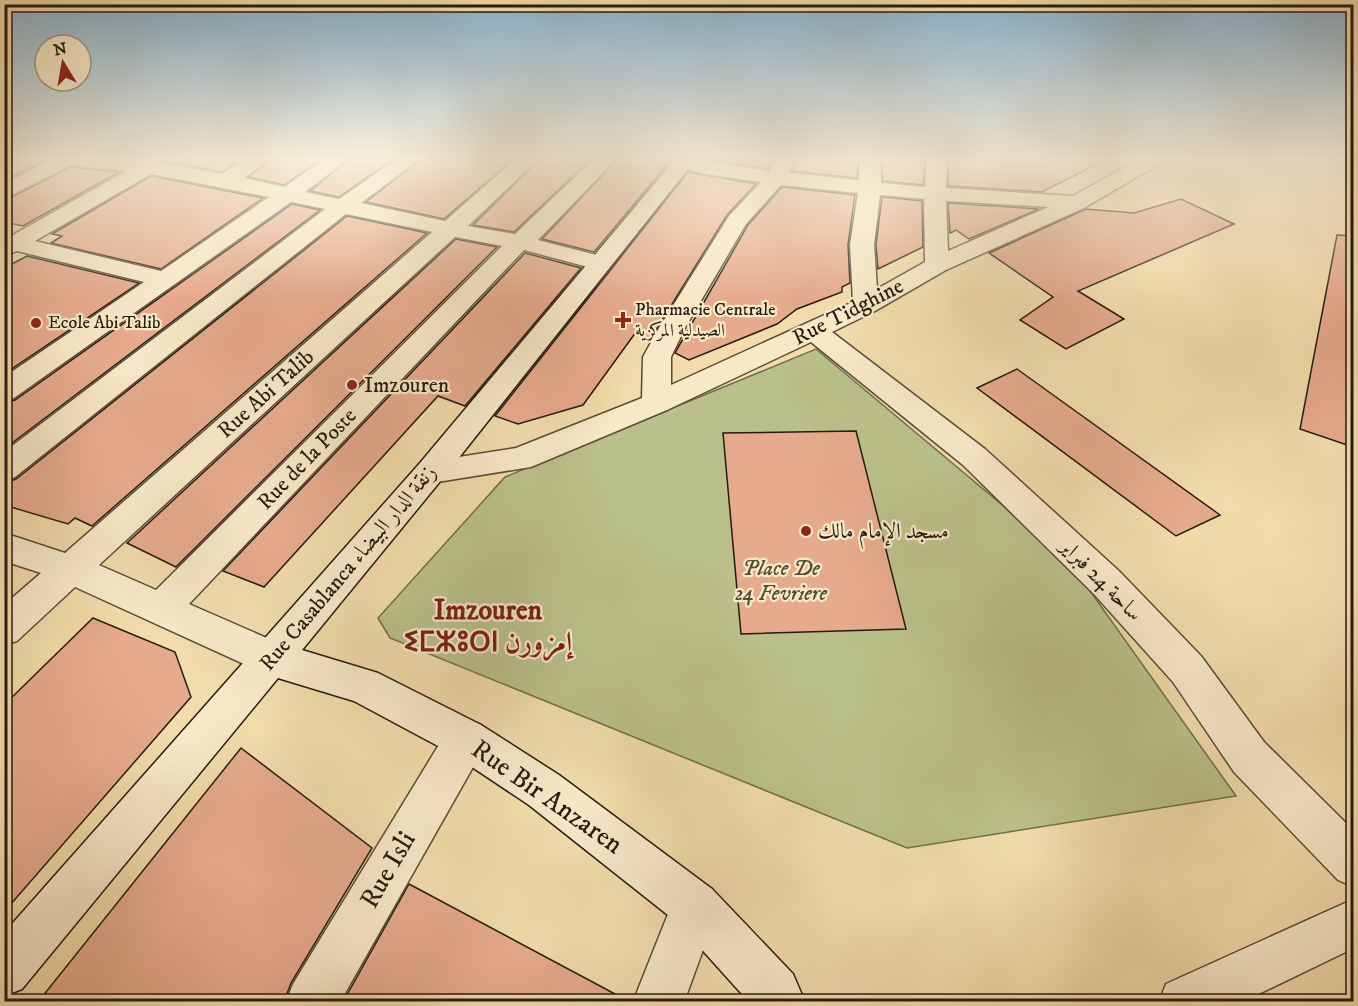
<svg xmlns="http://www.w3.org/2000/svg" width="1358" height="1006" font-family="'IM FELL DW Pica',Amiri,'Noto Sans Tifinagh',serif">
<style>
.green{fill:#bac089;stroke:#706e4c;stroke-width:1.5}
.building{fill:#e6aa8d;stroke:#261b10;stroke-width:1.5}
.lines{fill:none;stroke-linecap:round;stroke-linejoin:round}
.street-casing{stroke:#594b37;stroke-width:3}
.secondary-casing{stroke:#261b10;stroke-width:3}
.street{fill:#f7e8c8;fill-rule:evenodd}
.secondary{fill:#f7e8c8;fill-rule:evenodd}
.poi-dot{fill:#8f2418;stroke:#f7e8c8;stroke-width:2}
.labels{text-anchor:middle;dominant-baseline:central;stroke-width:4.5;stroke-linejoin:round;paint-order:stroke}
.far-poi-label{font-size:18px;fill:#261b10;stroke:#f7e8c8;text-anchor:start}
.street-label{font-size:22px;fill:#261b10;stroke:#f7e8c8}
.poi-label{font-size:22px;fill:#261b10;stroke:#f7e8c8;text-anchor:start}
.park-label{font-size:22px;font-style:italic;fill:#524d34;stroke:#f7e8c8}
.near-street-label{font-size:27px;fill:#261b10;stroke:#f7e8c8}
.district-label{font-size:28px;font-weight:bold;fill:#7a1f14;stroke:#f7e8c8}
</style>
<rect width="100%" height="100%" fill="#f2dcab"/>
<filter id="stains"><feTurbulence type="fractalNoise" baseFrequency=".00333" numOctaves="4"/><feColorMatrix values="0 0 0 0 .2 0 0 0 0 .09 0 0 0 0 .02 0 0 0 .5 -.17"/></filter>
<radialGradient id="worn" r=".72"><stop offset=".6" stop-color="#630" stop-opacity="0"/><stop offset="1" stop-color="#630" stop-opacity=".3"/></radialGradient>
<!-- green -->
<path class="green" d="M816,349L1068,560L1236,796L907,848L390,638L378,618L505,477Z"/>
<!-- building -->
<g class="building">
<path d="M4,159H48L4,181Z"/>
<path d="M156,159H241L222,172Z"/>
<path d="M271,159H321L284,185L249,177Z"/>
<path d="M350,159H393L339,197L310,191Z"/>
<path d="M422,159H513L444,219L366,202Z"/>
<path d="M540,159H591L514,232L473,225Z"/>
<path d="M618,159H657L660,164L666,166L594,252L542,239Z"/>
<path d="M710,159H773L768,169Z"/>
<path d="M793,159H858L857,178L792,171L795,164Z"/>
<path d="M882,159H925L923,185L883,181Z"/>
<path d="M949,159H1107L1042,192L948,186Z"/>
<path d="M71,167L119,172L23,226L4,222V201Z"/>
<path d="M688,172L756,184L727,215L650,340L636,332L583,405L518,424L495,416Z"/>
<path d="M151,176L263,198L161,269L51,243L62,236L52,234Z"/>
<path d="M782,187L855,195L848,245L850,283L842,287V292L797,309L777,324L689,360L675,353L748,225Z"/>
<path d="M882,197L922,201L923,247L878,269L876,245Z"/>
<path d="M1181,199L1234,224L1078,291L1124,319L1066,349L1020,320L1053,297L989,253L1086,209L1134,213Z"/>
<path d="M948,203L1039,209L969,239L956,230L950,233Z"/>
<path d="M292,204L320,210L4,449V403L15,400Z"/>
<path d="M347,216L427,233L92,526L75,518L68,524L4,505V483L16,479Z"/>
<path d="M1337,235L1353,236V447L1300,429Z"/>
<path d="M456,239L497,247L176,567L127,543Z"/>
<path d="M525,253L581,268L465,406L438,396L264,587L223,571Z"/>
<path d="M27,256L139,283L4,374V268Z"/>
<path d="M1017,369L1220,515L1176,536L977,388Z"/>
<path d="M856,431L906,629L741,634L723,433Z"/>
<path d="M93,618L175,652L191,697L4,912V705Z"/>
<path d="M241,748L372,848L291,983L284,1002H38Z"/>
<path d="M409,884L630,1002H343Z"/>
</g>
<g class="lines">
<!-- street casing -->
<g class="street-casing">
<g id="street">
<path d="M53,159H151L160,163L222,174L245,159H269L244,178L284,187L325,159H348L305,192L339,199L397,159H420L361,203L445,221L516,159H538L468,226L515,234L594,159H616L538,240L608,258L611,263L608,268L599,270L524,250L189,604L285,646L290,658L285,670L271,675L257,670L75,587L17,641L4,645V605L41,573L4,561V533L65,553L432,232L346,214L15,477L4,481V452L325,209L291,202L14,398L4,401V377L144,282L17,251L4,256V234L11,236L126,171L71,165L4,199V184ZM151,174L269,197L161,271L35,241ZM455,237L502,246L156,590L99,565Z"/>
<path d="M659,159H693L769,171L776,159H790L793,163L789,173L859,180L860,159H880L881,183L925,187L927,159H947L946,188L1073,196L1139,159H1164L1161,163L1084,208L946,270L875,311L832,332L985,449L1119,571L1201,656L1264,742L1354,831V887L1338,880L1234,772L1173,682L1093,593L963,465L811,342L667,410L531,467L431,483L420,479L415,471L420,463L516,448L642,398L643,357L659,328L729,216L761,182L705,174L662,163ZM781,185L858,193L850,245L853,302L671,385V357L685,328L746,224ZM880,195L924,199L925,262L877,289L874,245ZM946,201L1048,207L948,251Z"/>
<path d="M466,719L481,725L487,739L481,753L340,1002H286L293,984L451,725Z"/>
<path d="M695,882L712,889L719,906L684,1002H633L678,889Z"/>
<path d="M1354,899V948L1242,1002H1159L1166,984Z"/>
</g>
</g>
<!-- secondary casing -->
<g class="secondary-casing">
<path id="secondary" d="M672,159H692V164L442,479L302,650L378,673L481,725L559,775L712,889L793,974L805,1002H749L678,923L529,805L451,753L354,701L278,678L22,989L4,996V933L420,463L672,163Z"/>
</g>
<!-- street -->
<use href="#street" class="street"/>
<!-- secondary -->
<use href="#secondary" class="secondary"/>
</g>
<!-- sky -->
<linearGradient id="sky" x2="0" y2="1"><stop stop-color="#8ab6d3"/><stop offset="0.53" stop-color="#f9efd9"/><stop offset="1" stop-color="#f9efd9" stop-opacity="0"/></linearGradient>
<rect width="1358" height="300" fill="url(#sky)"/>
<!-- markers -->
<g class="poi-dot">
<path d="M620 311h6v6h6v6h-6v6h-6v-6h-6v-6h6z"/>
<circle cx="36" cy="323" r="6"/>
<circle cx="352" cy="385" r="6"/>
<circle cx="806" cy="531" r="6"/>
</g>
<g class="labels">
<!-- far-poi labels -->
<g class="far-poi-label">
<text x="635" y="310">Pharmacie Centrale<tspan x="635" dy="21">الصيدلية المركزية</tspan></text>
<text x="48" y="323">Ecole Abi Talib</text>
</g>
<!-- street labels -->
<g class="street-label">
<text transform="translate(848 312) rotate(-27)">Rue Tidghine</text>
<text transform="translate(266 394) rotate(-42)">Rue Abi Talib</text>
<text transform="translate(307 459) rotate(-46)">Rue de la Poste</text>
<text transform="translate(348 568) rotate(-50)">Rue Casablanca زنقة الدار البيضاء</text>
<text transform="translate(1101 580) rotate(45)">ساحة 24 فبراير</text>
</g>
<!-- poi labels -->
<g class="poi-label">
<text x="364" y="385">Imzouren</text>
<text x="818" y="531">مسجد الإمام مالك</text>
</g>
<!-- park labels -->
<g class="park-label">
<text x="781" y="568">Place De<tspan x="781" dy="25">24 Fevriere</tspan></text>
</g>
<!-- near-street labels -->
<g class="near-street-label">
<text transform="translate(547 797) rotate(35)">Rue Bir Anzaren</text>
<text transform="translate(388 870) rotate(-60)">Rue Isli</text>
</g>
<!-- district labels -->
<g class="district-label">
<text x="488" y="610">Imzouren<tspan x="488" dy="32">ⵉⵎⵣⵓⵔⵏ إمزورن</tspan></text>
</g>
</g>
<!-- margin -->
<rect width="1358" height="1006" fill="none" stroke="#f2dcab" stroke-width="24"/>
<rect x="6" y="6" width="1346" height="994" fill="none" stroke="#261b10" stroke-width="3"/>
<rect x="12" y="12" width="1334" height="982" fill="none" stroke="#261b10" stroke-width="1.5"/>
<!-- north arrow -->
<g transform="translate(63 63) rotate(349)"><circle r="28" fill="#f7e8c8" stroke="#a3967e" stroke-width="1.5"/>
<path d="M0-4.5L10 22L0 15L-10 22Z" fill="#8f2418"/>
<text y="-9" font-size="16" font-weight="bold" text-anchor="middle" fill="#261b10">N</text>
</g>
<rect width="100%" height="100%" filter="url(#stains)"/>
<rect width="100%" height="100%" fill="url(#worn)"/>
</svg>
